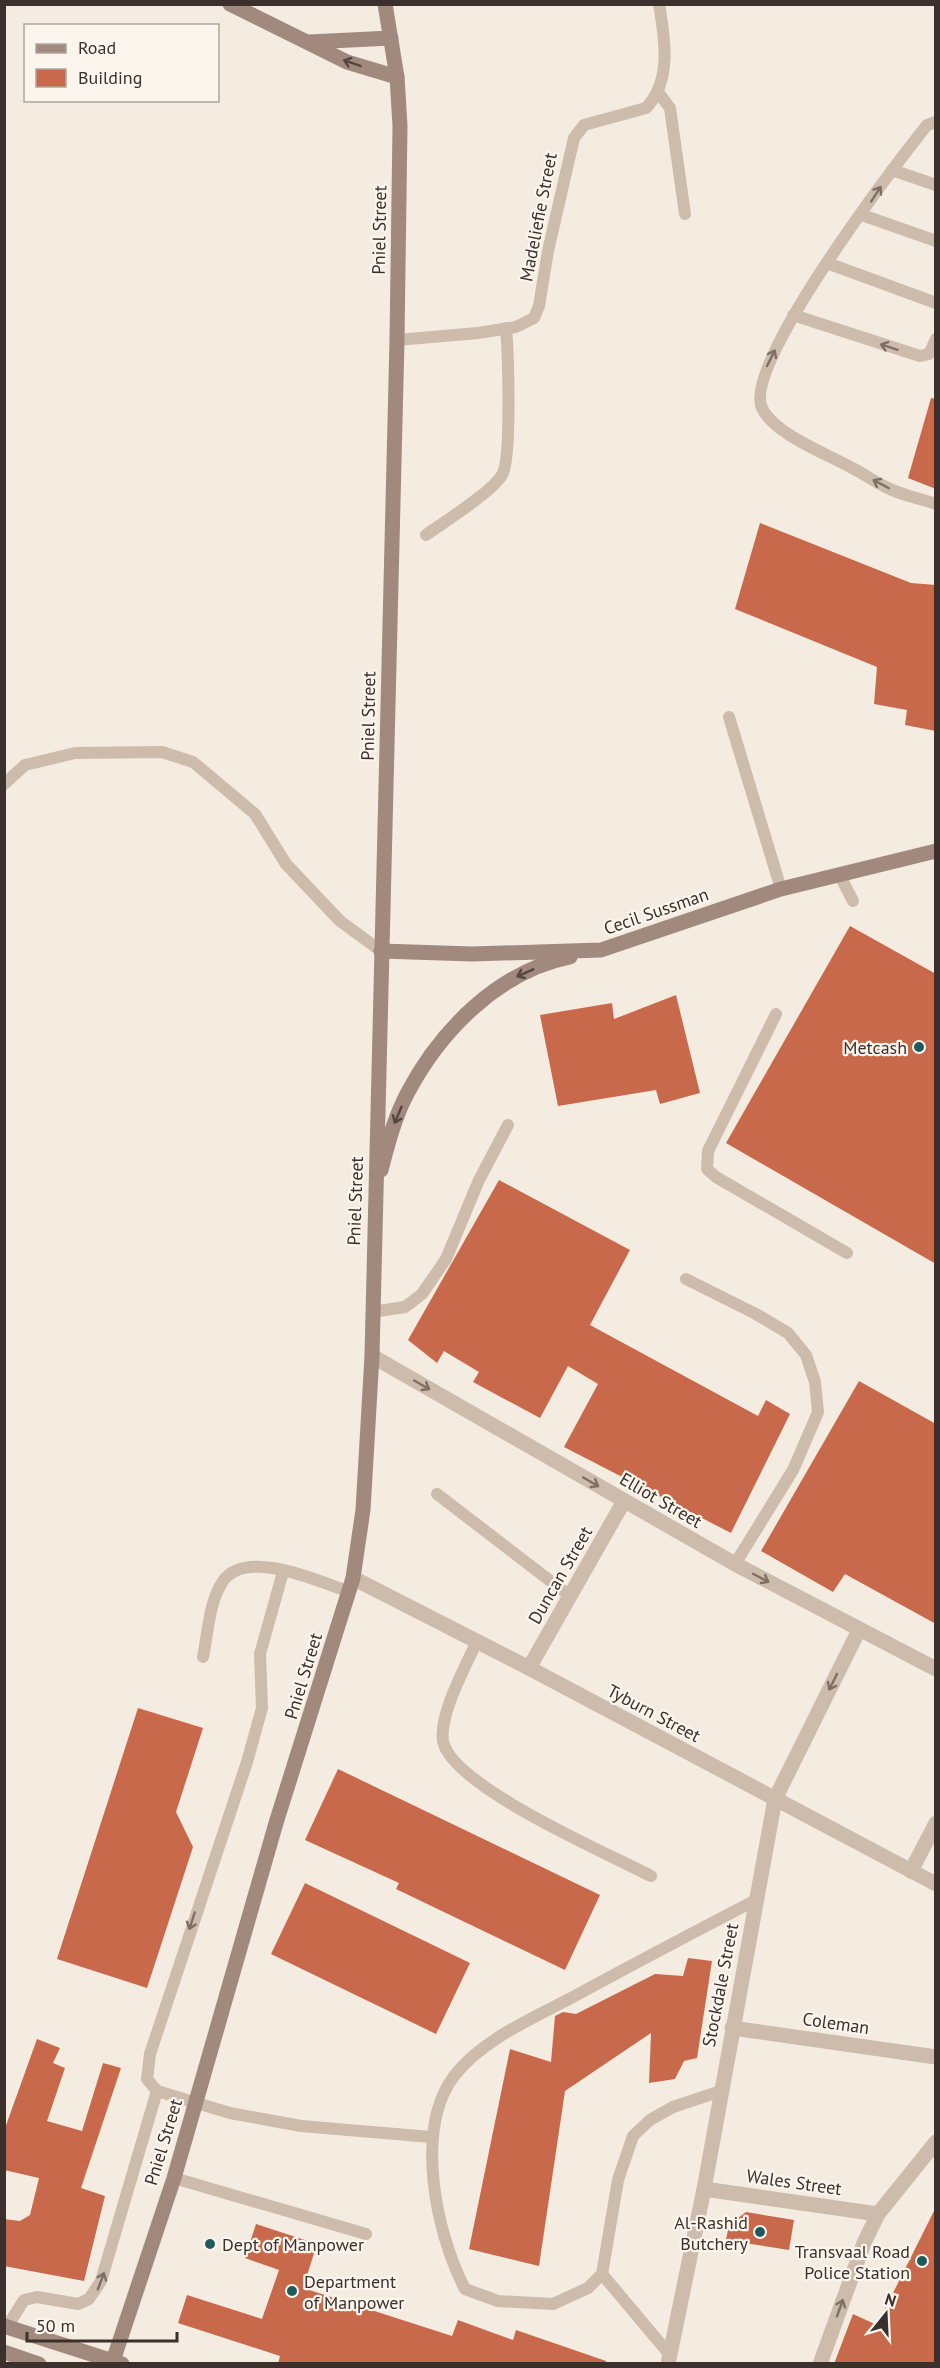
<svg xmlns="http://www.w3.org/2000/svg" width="940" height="2368" font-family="'PT Sans',sans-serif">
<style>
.building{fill:#c8694b}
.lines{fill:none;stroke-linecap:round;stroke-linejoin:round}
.lane{stroke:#cdbbac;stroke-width:12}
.street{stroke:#cdbbac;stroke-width:15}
.secondary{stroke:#a18a7d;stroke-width:15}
.oneway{stroke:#544640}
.oneway2{stroke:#7d6f65}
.poi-dot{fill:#1f5a5e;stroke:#fbf5ee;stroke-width:2}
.labels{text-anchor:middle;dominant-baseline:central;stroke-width:4.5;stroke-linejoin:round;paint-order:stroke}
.street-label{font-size:18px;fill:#3b302b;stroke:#fbf5ee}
.poi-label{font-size:18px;fill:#3b302b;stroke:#fbf5ee;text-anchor:end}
</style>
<rect width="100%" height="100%" fill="#f4ebe1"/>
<!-- building -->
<g class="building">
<path d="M931,398L936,399V489L908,478Z"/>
<path d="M760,523L911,583L936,585V731L905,725L907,710L874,704L877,667L735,609Z"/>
<path d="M850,926L936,974V1264L726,1143Z"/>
<path d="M676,995L700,1093L660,1104L656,1090L558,1106L540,1015L612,1003L614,1019Z"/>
<path d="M499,1180L630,1250L590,1325L758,1416L766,1400L790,1414L731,1533L564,1447L598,1384L568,1366L540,1418L473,1382L479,1372L444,1351L437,1363L408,1340Z"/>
<path d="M859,1381L936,1424V1624L845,1574L833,1592L761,1551Z"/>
<path d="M138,1708L203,1728L176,1812L193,1847L147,1988L57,1959Z"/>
<path d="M338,1769L600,1895L565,1970L396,1889L399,1883L305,1840Z"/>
<path d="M305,1883L470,1963L436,2034L271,1954Z"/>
<path d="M688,1958L712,1961L697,2058L684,2061L675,2079L649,2083L651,2033L565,2091L539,2266L469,2249L510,2049L551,2062L555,2016L563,2012L576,2014L655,1974L683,1976Z"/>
<path d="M37,2039L60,2048L53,2063L65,2068L47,2121L82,2131L103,2063L121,2068L81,2188L105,2196L84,2281L4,2266V2219L20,2221L30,2215L39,2178L4,2170V2131Z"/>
<path d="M936,2207V2364H834L853,2314L877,2325Z"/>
<path d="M746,2212L794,2220L789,2250L726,2240L729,2225Z"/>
<path d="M256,2224L317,2244L303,2288L452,2336L458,2320L513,2340L516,2330L606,2361V2364H278L280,2356L178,2323L187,2295L262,2319L279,2270L245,2258Z"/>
</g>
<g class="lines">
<!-- lane -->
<g class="lane">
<path d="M658,92L670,108L685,214"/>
<path d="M936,122L927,125C896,164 741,366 762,408C774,434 827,454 852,468C863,473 873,481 884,486C899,495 919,498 936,504"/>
<path d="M892,170L936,185"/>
<path d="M862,215L936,241"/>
<path d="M827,263L936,303"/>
<path d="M793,315L920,356L929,354L936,339"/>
<path d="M397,340L478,333L516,327L534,318L539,306L548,251L574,138L584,125L646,108C672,81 665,39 659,4"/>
<path d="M426,535C444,522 492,492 502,475C512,459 508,352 506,328"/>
<path d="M729,717L781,889"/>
<path d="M4,784L25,765L75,753L162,752L193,762L255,814L286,864L340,921L381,951"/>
<path d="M840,876L853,901"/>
<path d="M776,1014L708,1151L707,1169L716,1177L847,1253"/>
<path d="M686,1279L756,1314L788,1333L806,1355L815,1382L818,1412L793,1470L735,1564"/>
<path d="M372,1312L405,1307L422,1294L446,1259L479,1180L508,1125"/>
<path d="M437,1494L570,1596"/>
<path d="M283,1572L260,1654L262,1708L247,1762L150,2054L147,2079L157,2091L230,2113L301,2126L431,2137"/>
<path d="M477,1641C466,1666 439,1714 443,1741C451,1786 609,1854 651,1876"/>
<path d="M203,1657C208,1633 209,1602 223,1581C246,1548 319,1581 349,1592"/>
<path d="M721,2091L673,2107L650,2120L633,2136L618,2180L602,2274L588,2288L553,2304L498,2301L465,2289C436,2233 414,2130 454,2076C482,2040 531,2019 571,1998C632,1965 694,1932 756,1900"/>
<path d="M174,2178L366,2234"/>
<path d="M602,2274L670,2355"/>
<path d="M7,2327L24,2300L37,2297L78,2304L89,2299L101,2281L157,2091"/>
</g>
<!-- street -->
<g class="street">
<path d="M372,1356L735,1564L936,1669"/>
<path d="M353,1578L529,1668L936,1884"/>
<path d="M529,1668L624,1501"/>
<path d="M911,1871L936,1823"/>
<path d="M732,2028L936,2057"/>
<path d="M704,2189L878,2214"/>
<path d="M668,2364L704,2189L775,1799L859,1630"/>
<path d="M820,2364L864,2243L878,2214L936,2142"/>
</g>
<!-- secondary -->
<g class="secondary">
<path d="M230,4L347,62L397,77"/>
<path d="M309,42L391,38"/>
<path d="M381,951L472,954L601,950L781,889L936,851"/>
<path d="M381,1170C388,1143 395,1116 408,1092C441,1030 499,971 570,957"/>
<path d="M4,2326L122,2364"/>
<path d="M4,2352L39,2364"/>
<path d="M112,2364L174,2178L276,1823L353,1578L363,1510L372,1356L397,340L400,126L397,77L385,4"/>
</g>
</g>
<!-- one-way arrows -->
<defs><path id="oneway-shaft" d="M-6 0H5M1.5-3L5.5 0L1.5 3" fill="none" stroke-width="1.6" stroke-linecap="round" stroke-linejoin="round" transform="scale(1.5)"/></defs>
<g class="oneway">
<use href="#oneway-shaft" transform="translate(352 63) rotate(-161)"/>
<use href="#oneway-shaft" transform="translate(525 973) rotate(156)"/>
<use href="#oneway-shaft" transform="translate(398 1115) rotate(113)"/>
</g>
<g class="oneway2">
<use href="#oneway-shaft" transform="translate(876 194) rotate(-57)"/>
<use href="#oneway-shaft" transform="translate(889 347) rotate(-162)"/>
<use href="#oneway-shaft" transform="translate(771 358) rotate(-64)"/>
<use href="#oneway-shaft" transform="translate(881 484) rotate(-152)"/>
<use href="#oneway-shaft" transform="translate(422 1385) rotate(30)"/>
<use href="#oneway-shaft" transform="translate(591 1482) rotate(30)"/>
<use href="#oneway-shaft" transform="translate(761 1578) rotate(28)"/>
<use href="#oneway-shaft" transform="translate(833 1682) rotate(116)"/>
<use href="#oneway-shaft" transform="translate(192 1921) rotate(108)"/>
<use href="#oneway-shaft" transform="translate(101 2281) rotate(-69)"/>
<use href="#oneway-shaft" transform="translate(840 2308) rotate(-70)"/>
</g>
<!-- markers -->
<g class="poi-dot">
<circle cx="919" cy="1047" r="6"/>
<circle cx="760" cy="2232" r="6"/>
<circle cx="210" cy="2244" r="6"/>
<circle cx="922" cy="2261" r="6"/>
<circle cx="292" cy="2291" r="6"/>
</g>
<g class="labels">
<!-- street labels -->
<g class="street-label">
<text transform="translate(538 217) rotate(-79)">Madeliefie Street</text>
<text transform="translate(379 230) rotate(-89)">Pniel Street</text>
<text transform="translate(368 716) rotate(-89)">Pniel Street</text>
<text transform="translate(656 911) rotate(-19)">Cecil Sussman</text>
<text transform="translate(355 1201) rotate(-88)">Pniel Street</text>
<text transform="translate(661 1500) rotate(30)">Elliot Street</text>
<text transform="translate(560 1575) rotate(-60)">Duncan Street</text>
<text transform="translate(303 1676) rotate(-73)">Pniel Street</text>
<text transform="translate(654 1713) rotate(28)">Tyburn Street</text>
<text transform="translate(720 1985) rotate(-79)">Stockdale Street</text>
<text transform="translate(836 2023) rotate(8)">Coleman</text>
<text transform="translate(163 2142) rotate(-73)">Pniel Street</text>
<text transform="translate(794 2182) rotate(8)">Wales Street</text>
</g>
<!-- poi labels -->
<g class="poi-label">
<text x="907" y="1047">Metcash</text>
<text x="748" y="2222">Al-Rashid<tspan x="748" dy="21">Butchery</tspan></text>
<text x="222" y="2244" text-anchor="start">Dept of Manpower</text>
<text x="910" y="2251">Transvaal Road<tspan x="910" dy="21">Police Station</tspan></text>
<text x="304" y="2281" text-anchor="start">Department<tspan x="304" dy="21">of Manpower</tspan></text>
</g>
</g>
<!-- border -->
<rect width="940" height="2368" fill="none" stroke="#3b302b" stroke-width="12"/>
<!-- legend -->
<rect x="24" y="24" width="195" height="78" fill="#fbf5ee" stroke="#aea6a0" stroke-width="1.5"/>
<rect x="36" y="44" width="30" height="9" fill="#a18a7d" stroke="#aea6a0" stroke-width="1.5"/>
<text x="78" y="54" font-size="18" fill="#3b302b">Road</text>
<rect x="36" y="69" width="30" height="18" fill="#c8694b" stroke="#aea6a0" stroke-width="1.5"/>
<text x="78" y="84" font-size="18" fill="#3b302b">Building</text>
<!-- north arrow -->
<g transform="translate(886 2314) rotate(18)" stroke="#fbf5ee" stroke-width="4.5" paint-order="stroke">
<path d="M0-4.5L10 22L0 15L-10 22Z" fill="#3b302b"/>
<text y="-9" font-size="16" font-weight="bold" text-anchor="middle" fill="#3b302b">N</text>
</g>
<!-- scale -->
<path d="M27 2332v9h150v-9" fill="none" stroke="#3b302b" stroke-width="3"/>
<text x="36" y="2332" font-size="18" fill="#3b302b" stroke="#fbf5ee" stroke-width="4.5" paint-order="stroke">50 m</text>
</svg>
